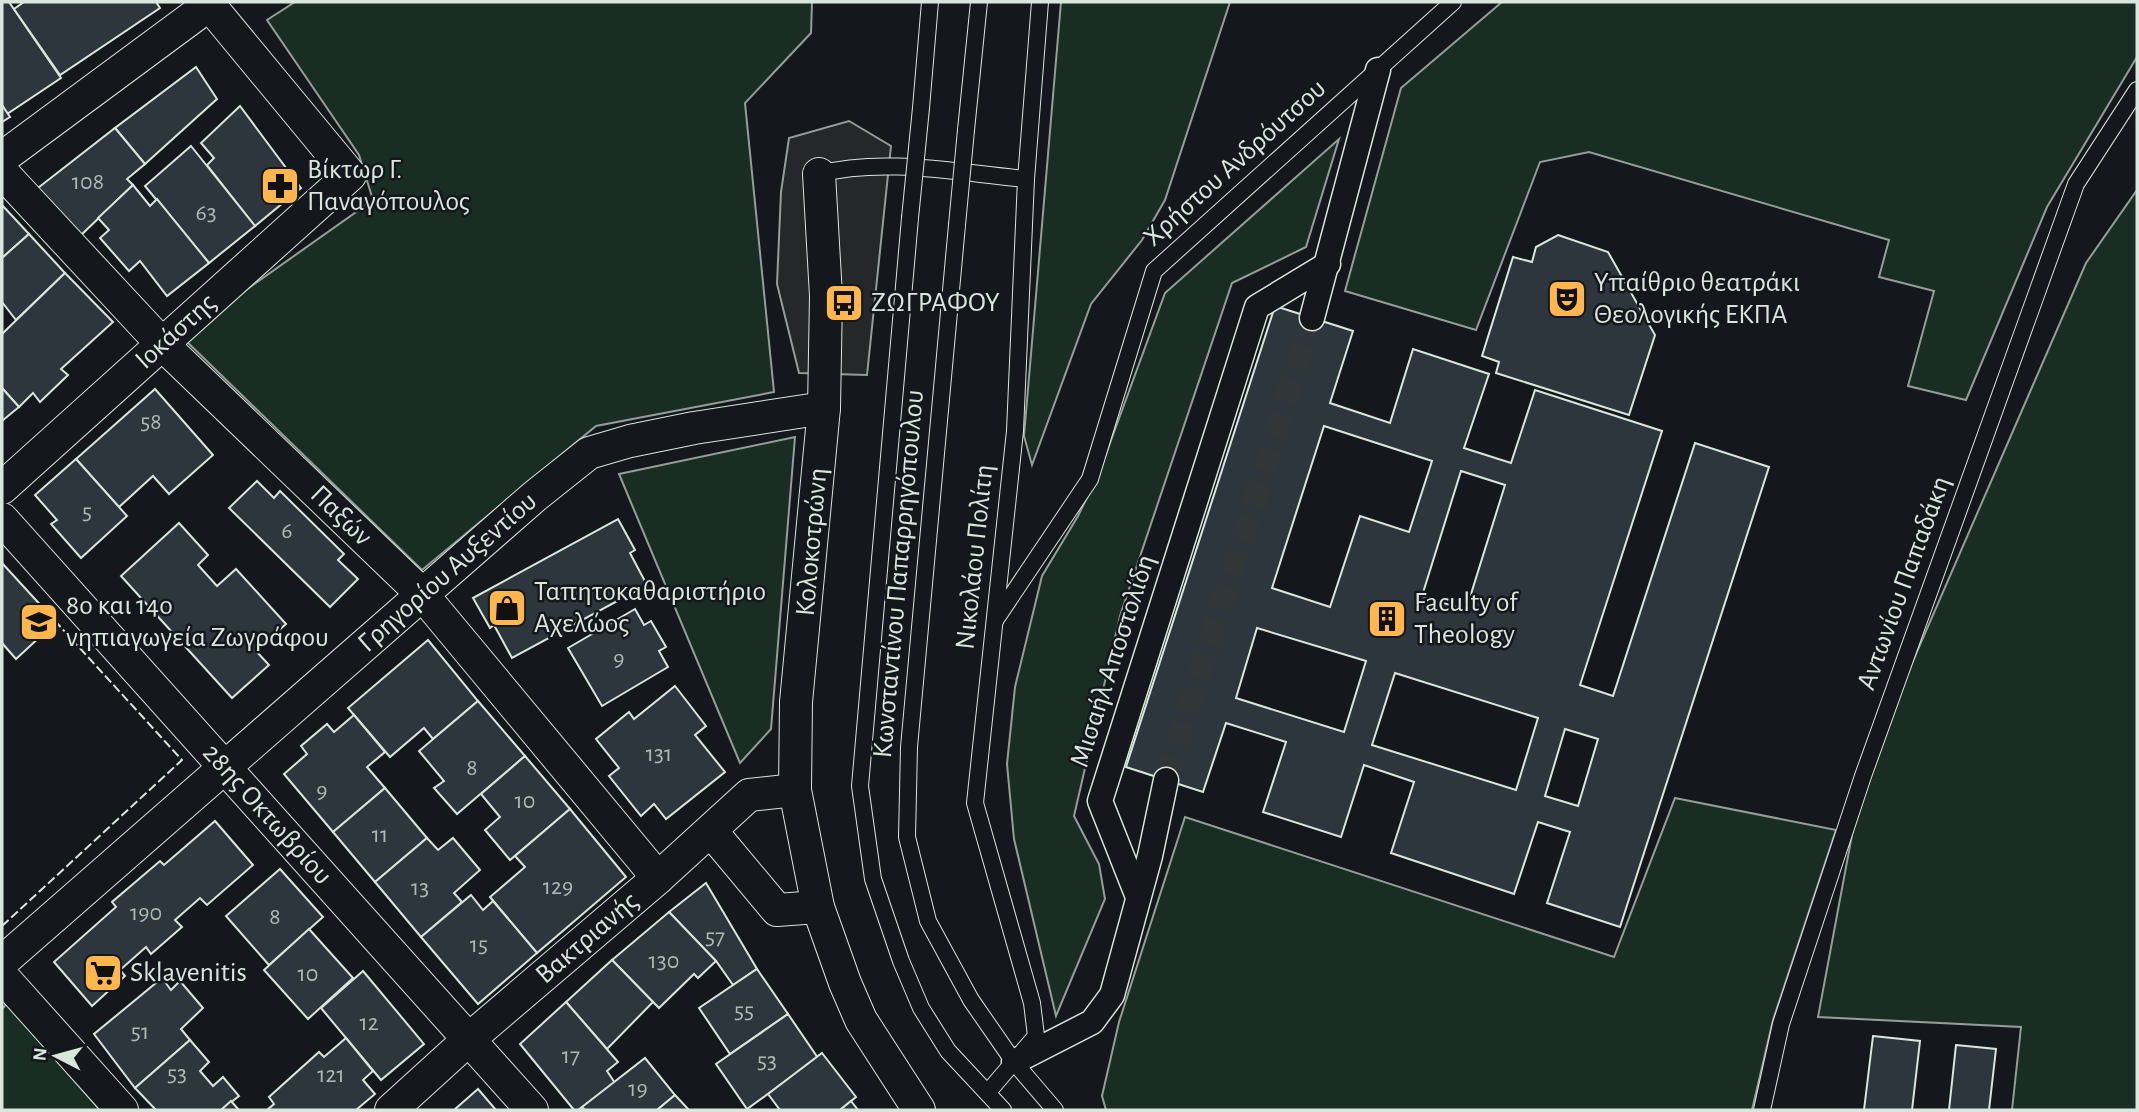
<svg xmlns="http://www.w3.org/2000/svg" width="2139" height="1112" font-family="'Alegreya Sans',sans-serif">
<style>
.green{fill:#1a2d24;stroke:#939e99;stroke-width:2}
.parking{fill:#24282b;stroke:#939e99;stroke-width:2}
.building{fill:#2c363c;stroke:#d8e6dc;stroke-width:2;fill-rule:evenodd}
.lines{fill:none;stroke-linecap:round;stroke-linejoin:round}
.pedestrian-tunnel{stroke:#313739;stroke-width:24;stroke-dasharray:24 12;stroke-linecap:butt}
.service-casing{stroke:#d8e6dc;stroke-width:18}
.pedestrian-casing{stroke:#d8e6dc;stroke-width:27}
.minor-casing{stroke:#d8e6dc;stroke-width:34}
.service{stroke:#14181c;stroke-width:16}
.pedestrian{stroke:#14181c;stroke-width:24}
.minor{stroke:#14181c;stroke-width:32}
.service-bridge-casing{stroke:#d8e6dc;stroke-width:18;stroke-linecap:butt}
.service-bridge{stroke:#14181c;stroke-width:16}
.fence{stroke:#d8e6dc;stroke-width:2;stroke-dasharray:9 3.5;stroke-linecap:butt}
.labels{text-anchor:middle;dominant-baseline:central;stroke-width:5;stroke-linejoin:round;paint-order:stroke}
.number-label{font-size:24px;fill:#adbab4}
.street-label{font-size:28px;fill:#d8e6dc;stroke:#14181c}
.poi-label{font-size:28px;fill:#d8e6dc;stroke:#14181c;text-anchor:start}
</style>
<rect width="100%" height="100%" fill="#14181c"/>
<!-- green -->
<g class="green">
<path d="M295,2H812L811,33L745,103L774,392L596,426L422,570L181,336L373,200L359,155L267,20Z"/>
<path d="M1061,2H1230L1165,200L1142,240L1091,304L1032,465L1024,436Z"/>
<path d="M1502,2H2137V57L2047,207L1966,400L1908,386L1934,291L1879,277L1889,240L1589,152L1540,162L1476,330L1345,291L1401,88Z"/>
<path d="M1339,139L1306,247L1232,283L1120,616L1074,816L1099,864L1105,899L1056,1016L1014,839L1007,764L1015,687L1042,576L1078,516L1099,473L1165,293Z"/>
<path d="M2137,190V1110H2012L2021,1027L1818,1017L1863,776L2086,263Z"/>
<path d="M795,437L771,729L740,763L619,474Z"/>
<path d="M1675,798L1836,830L1773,1020L1752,1110H1106L1102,1096L1119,1022L1185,817L1614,957Z"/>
<path d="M7,1003L100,1110H2V1009Z"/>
</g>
<!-- parking -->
<path class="parking" d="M849,121L891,146L867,375L799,373L777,284L781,192L789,138Z"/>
<!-- building -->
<g class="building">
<path d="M2,2H9L61,78L7,114L2,105Z"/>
<path d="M24,2H156L160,8L60,75L14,9Z"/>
<path d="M196,67L217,99L145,164L115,128Z"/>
<path d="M2,105L10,117L2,122Z"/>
<path d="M240,106L301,188L255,226L207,165L214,158L201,143Z"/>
<path d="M115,128L145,164L127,179L133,185L78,238L34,191Z"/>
<path d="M191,146L255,226L209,263L145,186Z"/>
<path d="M133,185L150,206L157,199L209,263L167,296L140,261L129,271L100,238L109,230L98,218Z"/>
<path d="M2,205L29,234L2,258Z"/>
<path d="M29,234L65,273L16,320L2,302V258Z"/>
<path d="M1558,235L1608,252L1655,335L1629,415L1496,373L1499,362L1482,356L1513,257L1532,262L1536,247Z"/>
<path d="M65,273L113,322L61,369L68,375L40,402L33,393L19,407L2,388V334Z"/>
<path d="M1275,306L1353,331L1330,403L1390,423L1413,349L1489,374L1464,448L1511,463L1535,390L1662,431L1580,685L1613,696L1695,443L1769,467L1620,927L1547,903L1570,832L1538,822L1514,894L1391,853L1414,782L1364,765L1341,837L1263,812L1286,742L1226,723L1203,792L1126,767ZM1324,426L1432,461L1409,532L1360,516L1330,607L1272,588ZM1461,471L1505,485L1466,610L1422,596ZM1257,628L1366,661L1344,732L1236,698ZM1395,673L1538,718L1516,790L1372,745ZM1565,729L1598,739L1578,806L1545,796Z"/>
<path d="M2,388L19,407L2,421Z"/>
<path d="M155,389L213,455L169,494L153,476L119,507L76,459Z"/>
<path d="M76,459L127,516L81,558L51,524L57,520L35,495Z"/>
<path d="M257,481L274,498L280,491L344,554L338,560L358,579L330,607L229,508Z"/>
<path d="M618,519L635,550L630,553L647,585L512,658L494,625L490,628L473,598Z"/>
<path d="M179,523L208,555L198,565L217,586L236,569L286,624L256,651L269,665L232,698L121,576Z"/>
<path d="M2,563L56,622L16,659L2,643Z"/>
<path d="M635,609L644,625L651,621L666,647L659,651L668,667L602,706L568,648Z"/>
<path d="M428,640L478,701L433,739L424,728L390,757L348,708Z"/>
<path d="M675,686L706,726L695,735L725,772L666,819L654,804L641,816L609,776L619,768L596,739L629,712L634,719Z"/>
<path d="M478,701L525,756L457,814L434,788L444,781L419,751Z"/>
<path d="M354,715L385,752L367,767L385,788L333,832L284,774L307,754L301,746L327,724L334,732Z"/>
<path d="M525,756L570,809L510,860L485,830L500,817L481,794Z"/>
<path d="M385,788L427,838L375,882L333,832Z"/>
<path d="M570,809L626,877L537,953L490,897L525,867L515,856Z"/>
<path d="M215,821L253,865L207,905L200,898L175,920L182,927L151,954L146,947L120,970L125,976L92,1006L54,962L116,907L112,902L160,861L164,865Z"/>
<path d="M427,838L438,850L453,838L480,870L454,893L462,902L421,937L375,882Z"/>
<path d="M280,869L323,917L269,965L226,916Z"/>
<path d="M706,883L757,969L733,985L716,961L669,912Z"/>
<path d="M471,895L483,910L493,901L537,953L478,1004L421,937Z"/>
<path d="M669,912L716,961L698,978L694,974L659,1008L612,960Z"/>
<path d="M309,929L353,978L308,1019L264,970Z"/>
<path d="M612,960L653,1002L607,1049L566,1002Z"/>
<path d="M757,969L788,1014L730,1054L699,1008Z"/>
<path d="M363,971L424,1044L381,1080L321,1008Z"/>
<path d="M162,978L171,990L180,981L203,1008L181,1029L190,1040L135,1088L94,1034Z"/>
<path d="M566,1002L618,1062L607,1071L615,1083L578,1110H574L520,1044Z"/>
<path d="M788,1014L818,1058L747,1109L716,1064Z"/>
<path d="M1873,1036L1920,1041L1912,1110H1864Z"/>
<path d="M346,1038L373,1071L363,1080L375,1094L356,1110H267L274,1104L269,1097L319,1052L324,1057Z"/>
<path d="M190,1040L209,1062L200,1071L213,1086L223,1077L239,1096L221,1110H156L135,1088Z"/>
<path d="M1956,1045L1996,1049L1989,1110H1949Z"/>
<path d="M822,1053L856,1097L840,1110H780L768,1094Z"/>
<path d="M645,1058L675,1095L657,1110H585L582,1107Z"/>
<path d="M478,1089L496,1110H454Z"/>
<path d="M675,1095L689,1110H657Z"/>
<path d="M231,1101L239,1110H221Z"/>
<path d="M851,1101L858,1110H840Z"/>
</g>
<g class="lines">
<!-- pedestrian-tunnel -->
<path class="pedestrian-tunnel" d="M1166,780L1312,318"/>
<!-- service casing -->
<g class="service-casing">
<g id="service">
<path d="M921,108L930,2"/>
<path d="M966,130L979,2"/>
<path d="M819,174C884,157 959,173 1026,179"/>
<path d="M910,218L860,786L873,879L901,961L921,1008L948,1051L1003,1110"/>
<path d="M957,225L909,747L907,837L928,921L971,1000L1014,1062L1055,1110"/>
<path d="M996,619L1090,479L1154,271L1453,2"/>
<path d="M988,1092L1036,1036L1032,1003L975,803L1015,431L1026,179L1040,2"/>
<path d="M1762,1110L1781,1024L1863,776L2076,184L2137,90"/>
</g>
</g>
<!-- pedestrian casing -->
<g class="pedestrian-casing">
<g id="pedestrian">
<path d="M1312,318L1378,70"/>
<path d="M1138,897L1100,801L1257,307L1328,264"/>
<path d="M1014,1062L1092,1022L1112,995L1150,856L1166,780"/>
</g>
</g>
<!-- minor casing -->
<g class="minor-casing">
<g id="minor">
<path d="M2,158L213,2"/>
<path id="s1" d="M2,172L162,344L422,594L658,878"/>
<path d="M819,174L826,296L824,408L796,702L795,790L818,907L845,983L861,1020L919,1110"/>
<path id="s2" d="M2,488L350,175L207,2"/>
<path id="s3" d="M2,519L532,1110"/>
<path d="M711,831L777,910L818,907"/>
<path id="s4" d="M2,962L535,496L589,453L630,441L694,428L824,408"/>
<path d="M2,976L122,1110"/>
<path id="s5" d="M391,1110L468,1040L658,878L749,795L795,790"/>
</g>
</g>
<!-- service -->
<use href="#service" class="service"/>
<!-- pedestrian -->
<use href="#pedestrian" class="pedestrian"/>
<!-- minor -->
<use href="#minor" class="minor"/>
<!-- service-bridge casing -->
<g class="service-bridge-casing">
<g id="service-bridge">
<path d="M910,218L921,108"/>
<path d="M957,225L966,130"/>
</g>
</g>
<!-- service-bridge -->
<use href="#service-bridge" class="service-bridge"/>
<!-- fence -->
<path class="fence" d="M2,926L182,760L56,622"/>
</g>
<!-- icons -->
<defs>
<g id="pharmacy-square" transform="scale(2.0125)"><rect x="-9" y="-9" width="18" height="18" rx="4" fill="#ffb74d" stroke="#14181c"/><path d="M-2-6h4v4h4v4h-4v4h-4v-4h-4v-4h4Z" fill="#111"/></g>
<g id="theatre-square" transform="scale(2.0125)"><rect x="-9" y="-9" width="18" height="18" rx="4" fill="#ffb74d" stroke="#14181c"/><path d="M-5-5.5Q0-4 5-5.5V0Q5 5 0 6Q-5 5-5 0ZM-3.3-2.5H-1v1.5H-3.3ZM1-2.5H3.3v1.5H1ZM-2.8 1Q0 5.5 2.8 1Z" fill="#111"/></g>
<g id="bus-square" transform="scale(2.0125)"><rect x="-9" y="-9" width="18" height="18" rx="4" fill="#ffb74d" stroke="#14181c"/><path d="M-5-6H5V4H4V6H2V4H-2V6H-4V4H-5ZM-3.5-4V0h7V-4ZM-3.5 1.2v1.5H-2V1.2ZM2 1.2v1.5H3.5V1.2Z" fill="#111"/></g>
<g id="shop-square" transform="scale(2.0125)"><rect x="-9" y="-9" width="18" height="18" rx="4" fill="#ffb74d" stroke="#14181c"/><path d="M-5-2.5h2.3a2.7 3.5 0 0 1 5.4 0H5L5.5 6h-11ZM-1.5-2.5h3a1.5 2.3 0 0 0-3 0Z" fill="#111"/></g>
<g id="building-square" transform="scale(2.0125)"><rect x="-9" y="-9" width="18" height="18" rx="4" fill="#ffb74d" stroke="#14181c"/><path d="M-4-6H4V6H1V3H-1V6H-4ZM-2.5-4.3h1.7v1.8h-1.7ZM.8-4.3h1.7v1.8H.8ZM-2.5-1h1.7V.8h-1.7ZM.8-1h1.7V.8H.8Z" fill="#111"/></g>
<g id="school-square" transform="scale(2.0125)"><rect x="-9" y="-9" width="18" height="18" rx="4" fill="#ffb74d" stroke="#14181c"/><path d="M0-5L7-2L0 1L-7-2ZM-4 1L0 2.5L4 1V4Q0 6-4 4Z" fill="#111"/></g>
<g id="supermarket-square" transform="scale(2.0125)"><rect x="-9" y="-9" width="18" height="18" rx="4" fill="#ffb74d" stroke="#14181c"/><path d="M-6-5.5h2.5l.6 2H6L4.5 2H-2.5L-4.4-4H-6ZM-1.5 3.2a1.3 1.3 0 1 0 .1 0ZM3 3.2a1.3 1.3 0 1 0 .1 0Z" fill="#111"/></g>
</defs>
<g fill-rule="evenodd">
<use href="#pharmacy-square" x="280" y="186"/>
<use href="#theatre-square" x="1567" y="299"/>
<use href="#bus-square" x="844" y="303"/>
<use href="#shop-square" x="507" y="608"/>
<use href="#building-square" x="1387" y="619"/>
<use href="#school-square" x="39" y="622"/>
<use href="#supermarket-square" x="103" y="973"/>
</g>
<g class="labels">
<!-- number labels -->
<g class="number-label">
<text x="88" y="182">108</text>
<text x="206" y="213">63</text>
<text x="151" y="422">58</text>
<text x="87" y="512">5</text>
<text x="287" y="531">6</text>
<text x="619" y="659">9</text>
<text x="659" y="754">131</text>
<text x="472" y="768">8</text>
<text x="322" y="791">9</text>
<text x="525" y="801">10</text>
<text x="380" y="835">11</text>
<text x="558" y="887">129</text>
<text x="420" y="888">13</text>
<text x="146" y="913">190</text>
<text x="275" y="917">8</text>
<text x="715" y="937">57</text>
<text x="479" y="945">15</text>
<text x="664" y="961">130</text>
<text x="308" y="974">10</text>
<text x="744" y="1011">55</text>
<text x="369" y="1023">12</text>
<text x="140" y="1032">51</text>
<text x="571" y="1056">17</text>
<text x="767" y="1061">53</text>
<text x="177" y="1074">53</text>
<text x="331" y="1075">121</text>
<text x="638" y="1089">19</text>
</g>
<!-- street labels -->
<g class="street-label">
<text transform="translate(1235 163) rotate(-42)">Χρήστου Ανδρόυτσου</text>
<text stroke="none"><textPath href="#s2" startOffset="234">Ιοκάστης</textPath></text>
<text stroke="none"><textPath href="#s1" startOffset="483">Παξών</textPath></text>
<text transform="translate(812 542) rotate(-85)">Κολοκοτρώνη</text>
<text transform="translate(975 557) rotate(-84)">Νικολάου Πολίτη</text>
<text stroke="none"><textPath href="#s4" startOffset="592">Γρηγορίου Αυξεντίου</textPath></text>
<text transform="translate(899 574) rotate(-85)">Κωνσταντίνου Παπαρρηγόπουλου</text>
<text transform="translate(1904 583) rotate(-70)">Αντωνίου Παπαδάκη</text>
<text transform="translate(1113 661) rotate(-72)">Μισαήλ Αποστολίδη</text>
<text stroke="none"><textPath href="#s3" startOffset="397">28ης Οκτωβρίου</textPath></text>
<text stroke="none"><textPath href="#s5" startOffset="261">Βακτριανής</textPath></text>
</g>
<!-- poi labels -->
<g class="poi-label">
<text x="307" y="170">Βίκτωρ Γ.<tspan x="307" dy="32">Παναγόπουλος</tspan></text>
<text x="1594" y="283">Υπαίθριο θεατράκι<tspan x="1594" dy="32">Θεολογικής ΕΚΠΑ</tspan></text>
<text x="871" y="303">ΖΩΓΡΑΦΟΥ</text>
<text x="534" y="592">Ταπητοκαθαριστήριο<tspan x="534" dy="32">Αχελώος</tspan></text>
<text x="1414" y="603">Faculty of<tspan x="1414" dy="32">Theology</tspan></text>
<text x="66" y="606">8ο και 14ο<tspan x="66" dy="32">νηπιαγωγεία Ζωγράφου</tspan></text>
<text x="130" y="973">Sklavenitis</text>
</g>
</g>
<!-- border -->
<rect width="2139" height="1112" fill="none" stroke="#d8e6dc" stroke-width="7"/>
<!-- north arrow -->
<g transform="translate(56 1056) rotate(276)" stroke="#14181c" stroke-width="5" paint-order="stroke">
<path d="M0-5L12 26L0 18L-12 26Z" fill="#d8e6dc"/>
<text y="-10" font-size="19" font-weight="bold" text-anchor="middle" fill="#d8e6dc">N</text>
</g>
</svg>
